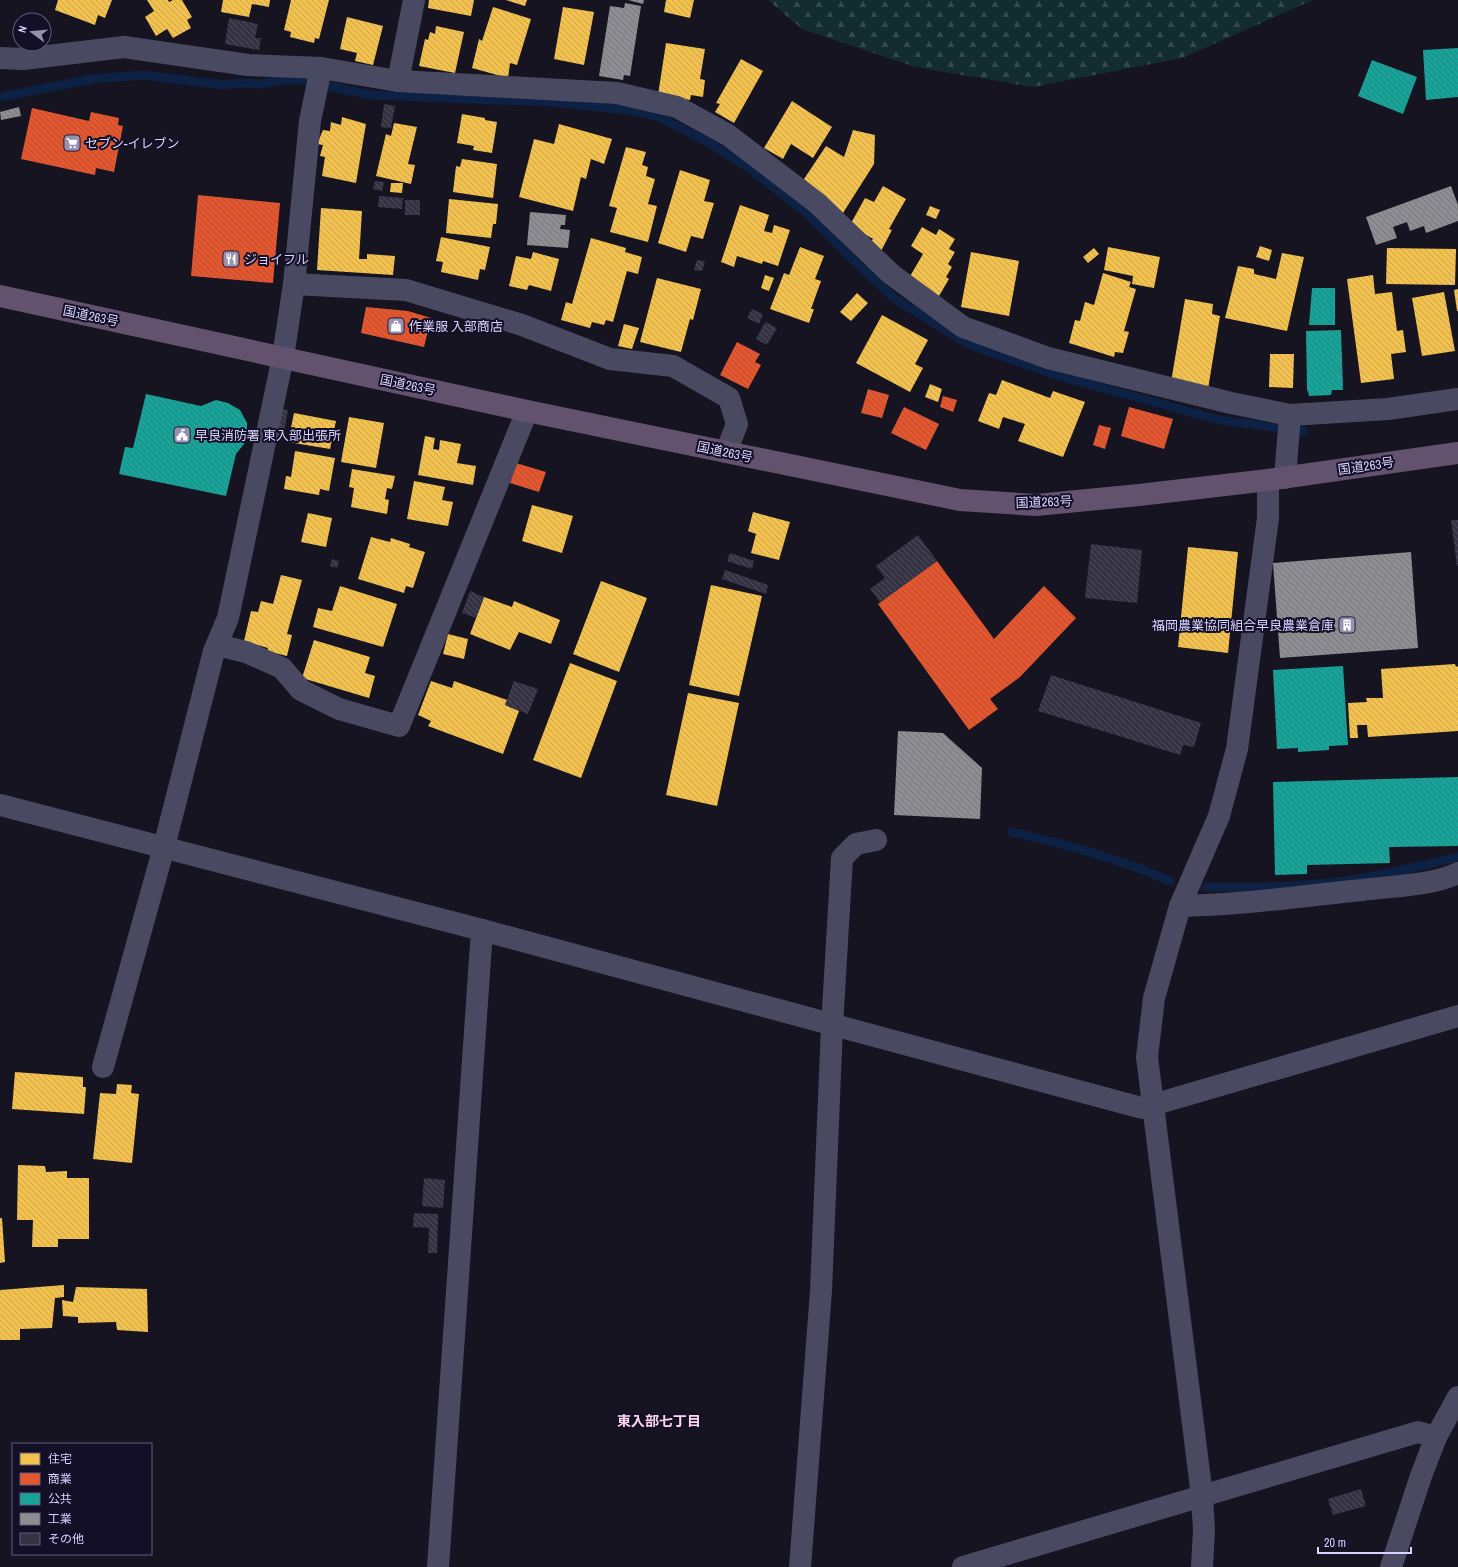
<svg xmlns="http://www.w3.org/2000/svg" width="1458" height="1567" font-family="'Archivo Narrow','Noto Sans JP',sans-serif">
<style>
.forest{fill:url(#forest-firs)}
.homes{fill:url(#homes-back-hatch)}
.shops{fill:url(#shops-back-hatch)}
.public{fill:url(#public-back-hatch)}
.industry{fill:url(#industry-back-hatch)}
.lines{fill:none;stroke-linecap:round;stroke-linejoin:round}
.stream{stroke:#0d2144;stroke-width:9}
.building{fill:url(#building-back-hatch)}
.minor{stroke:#4a4962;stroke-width:22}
.tertiary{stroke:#4a4962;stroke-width:22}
.trunk{stroke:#62526e;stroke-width:22}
.labels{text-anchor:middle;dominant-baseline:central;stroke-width:4;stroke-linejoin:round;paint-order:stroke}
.poi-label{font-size:13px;fill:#d9d4ff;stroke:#130f26;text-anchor:start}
.street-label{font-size:13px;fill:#d9d4ff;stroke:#130f26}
.neighbourhood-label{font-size:14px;font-weight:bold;fill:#ffd6f0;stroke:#130f26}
</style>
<defs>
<pattern id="forest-firs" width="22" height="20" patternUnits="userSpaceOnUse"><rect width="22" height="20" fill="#132c2d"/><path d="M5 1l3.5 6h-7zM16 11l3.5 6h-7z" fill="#354a4c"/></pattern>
<pattern id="homes-back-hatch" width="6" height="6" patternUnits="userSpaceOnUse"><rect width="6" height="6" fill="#f2c14e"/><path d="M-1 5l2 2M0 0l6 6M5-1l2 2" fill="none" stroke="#c6a14e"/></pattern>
<pattern id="shops-back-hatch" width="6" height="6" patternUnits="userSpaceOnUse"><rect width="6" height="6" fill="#e4572e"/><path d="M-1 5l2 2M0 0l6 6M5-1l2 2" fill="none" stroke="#b35037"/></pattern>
<pattern id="public-back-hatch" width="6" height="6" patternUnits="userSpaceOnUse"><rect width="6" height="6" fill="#17a398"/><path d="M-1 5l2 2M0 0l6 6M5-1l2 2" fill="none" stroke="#248581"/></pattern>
<pattern id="industry-back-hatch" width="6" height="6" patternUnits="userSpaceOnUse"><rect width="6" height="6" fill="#8d8d92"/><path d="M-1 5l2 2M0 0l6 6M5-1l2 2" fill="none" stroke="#76767d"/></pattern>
<pattern id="building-back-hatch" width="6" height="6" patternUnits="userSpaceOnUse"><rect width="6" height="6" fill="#343243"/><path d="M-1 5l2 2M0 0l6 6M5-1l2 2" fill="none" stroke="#514f5f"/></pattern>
</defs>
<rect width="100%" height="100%" fill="#161421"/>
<!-- forest -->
<path class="forest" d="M768,0H1313L1182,58L1033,87L915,67L802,29Z"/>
<!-- homes -->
<g class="homes">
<path d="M58,0H112L105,18L98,15L95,25L55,10Z"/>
<path d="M147,0H168L169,2L173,0H182L192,17L187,20L191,28L173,38L167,29L156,36L145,17L154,11Z"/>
<path d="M223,0H270L269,7L252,4L249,17L221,12Z"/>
<path d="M291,0H329L319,39L315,38L314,43L290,37L291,32L284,30Z"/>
<path d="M429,0H474L471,16L428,8Z"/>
<path d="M506,0H527L525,6Z"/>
<path d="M666,0H694L690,18L664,12Z"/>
<path d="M493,7L531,19L517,65L510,63L508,78L472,68L479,39L482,41Z"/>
<path d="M563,7L594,12L584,65L554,59Z"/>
<path d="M347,17L383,26L373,65L355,61L357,53L340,49Z"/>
<path d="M436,26L464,32L455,73L419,66L425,39L428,40L430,32L435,34Z"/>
<path d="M666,43L705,49L700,79L705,80L703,97L691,95L690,100L658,95Z"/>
<path d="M741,59L763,71L734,123L715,112L720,104L716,103Z"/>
<path d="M792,101L832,127L813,158L791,144L783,159L764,148Z"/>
<path d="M462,114L485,118V120L497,122L492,153L473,150L474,146L457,143Z"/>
<path d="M342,117L366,124L356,183L322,176L325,157L320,156L323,145L317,144L323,130L330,131L331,122L341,125Z"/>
<path d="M394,123L417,127L408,164L415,165L411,184L376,176L386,134L391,136Z"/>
<path d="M559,124L612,139L604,164L591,159L586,179L581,177L573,211L519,197L534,139L554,144Z"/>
<path d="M853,130L875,135L874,164L843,213L804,179L826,146L844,157Z"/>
<path d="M626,147L646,152L642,165L648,167L646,176L655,179L648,204L657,206L648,242L610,232L617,208L609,206Z"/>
<path d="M462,159L497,164L493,198L453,192L456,166L460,167Z"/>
<path d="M680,170L710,180L704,201L714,203L703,239L691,236L686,252L658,243Z"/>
<path d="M391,183H403L402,193L390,192Z"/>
<path d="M883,186L906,199L889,229L892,230L881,251L869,245L873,239L850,225L865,198L874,202Z"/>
<path d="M449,199L498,204L496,224H493L491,238L446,233Z"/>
<path d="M740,205L769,215L764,231L772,233L774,225L790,230L778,266L763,261L762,264L737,256L734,267L721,262Z"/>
<path d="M930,206L940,210L936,219L926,215Z"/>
<path d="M321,208L362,211L359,259H367V254L395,256L393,275L317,270Z"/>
<path d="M922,227L936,235L939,229L955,239L949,249L955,252L948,264L952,267L946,277L949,279L939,296L909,278L923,254L911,246Z"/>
<path d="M441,237L490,247L485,270L480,269L478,280L441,272L443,262L436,261Z"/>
<path d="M591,238L626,248L625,252L642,257L638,274L627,271L613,322L606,320L604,325L592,322L590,328L561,320L566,302L572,304Z"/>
<path d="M1260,246L1272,250L1269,261L1256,257Z"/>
<path d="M800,247L824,256L815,279L821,281L811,309H814L809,323L770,309L784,273L789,275Z"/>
<path d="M1108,247L1160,257L1154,288L1132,284L1133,276L1104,270Z"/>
<path d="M1094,248L1099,254L1088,263L1083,257Z"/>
<path d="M1387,248L1456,249L1455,285L1386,284Z"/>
<path d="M533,252L559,259L551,291L529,285L527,290L509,286L516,256L531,259Z"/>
<path d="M971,252L1019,261L1009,316L961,307Z"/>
<path d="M1282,253L1304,257L1287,331L1225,318L1238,266L1254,269V274L1276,279Z"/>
<path d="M1103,273L1131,282L1129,287L1136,289L1124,331L1129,332L1123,353L1115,352L1114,357L1069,343L1075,320L1080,321L1085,302L1094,305Z"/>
<path d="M765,275L774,278L769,291L761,288Z"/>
<path d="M1373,275L1375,294L1392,292L1397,331L1403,330L1406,352L1391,354L1394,379L1361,383L1347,279Z"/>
<path d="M657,278L701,289L693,320L690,319L681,352L640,342Z"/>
<path d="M1458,289V311H1457L1454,290Z"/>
<path d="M1444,292L1455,351L1422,356L1412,298Z"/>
<path d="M857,293L868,303L851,321L840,312Z"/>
<path d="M1185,299L1213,304L1212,314L1220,316L1208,389L1171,382Z"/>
<path d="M882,315L928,340L915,364L923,368L910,392L856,363Z"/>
<path d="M624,324L639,328L632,349L618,346Z"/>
<path d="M1270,354H1294L1293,388L1269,387Z"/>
<path d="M1002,380L1050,398L1053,391L1085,402L1063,457L1018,441L1025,424L1003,417L999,429L978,421L989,393L996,395Z"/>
<path d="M930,384L942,389L938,402L925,397Z"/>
<path d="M294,413L336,421L330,449L288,442Z"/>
<path d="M349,417L384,423L376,468L341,462Z"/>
<path d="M425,436L435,438L433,449L439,450L440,440L461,444L457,463L476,466L473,485L418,475Z"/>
<path d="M295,451L335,458L329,491L320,489L319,495L284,489L286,476L291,477Z"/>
<path d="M352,469L395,476L392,489L387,488L385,499L389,500L387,514L351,507L354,488L349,487Z"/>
<path d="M414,481L445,487L442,500L453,502L448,526L407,519Z"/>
<path d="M532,505L573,516L562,553L522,541Z"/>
<path d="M753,512L790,522L779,560L751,553L756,534L748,531Z"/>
<path d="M308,513L332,518L326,547L301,542Z"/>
<path d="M371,537L390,542L391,538L410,544L409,547L425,552L413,588L406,586L404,593L358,579Z"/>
<path d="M1188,547L1238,552L1228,653L1178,647Z"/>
<path d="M281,575L302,580L287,634L292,635L287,656L267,651L268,648L244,641L251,611L258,612L261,601L273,604Z"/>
<path d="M601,581L647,598L619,672L573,654Z"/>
<path d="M711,585L762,596L739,696L689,685Z"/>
<path d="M340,586L397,604L383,647L313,627L318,608L332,611Z"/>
<path d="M484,597L512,607L514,601L560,620L551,644L519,632L510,650L470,634Z"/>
<path d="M448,634L468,639L464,659L443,654Z"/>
<path d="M314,640L370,657L365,673L375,676L369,698L302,678Z"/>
<path d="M570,663L617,681L581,778L533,760Z"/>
<path d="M1455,664L1456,667L1458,666V731L1368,737L1367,725H1357L1358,738H1350L1348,703L1367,702L1366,698H1383L1381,669Z"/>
<path d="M431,681L452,688L454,681L507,700L505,705L519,711L503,754L428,726L431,721L418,715Z"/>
<path d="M688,693L739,703L717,806L666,795Z"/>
<path d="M15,1072L83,1077V1087H86L84,1114L12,1109Z"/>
<path d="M117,1084L132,1085L131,1093L139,1094L132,1163L93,1159L100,1093L116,1094Z"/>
<path d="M18,1165L45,1166L46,1172L67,1171V1178H89V1239H58V1247H32L33,1220H17Z"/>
<path d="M0,1218H2L5,1262L0,1263Z"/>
<path d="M64,1285V1297L55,1298L52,1328L20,1329V1340H0V1290Z"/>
<path d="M76,1287L147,1289L148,1332L117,1330L116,1322L78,1323V1317L63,1316L62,1300L73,1302Z"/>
</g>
<!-- shops -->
<g class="shops">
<path d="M32,108L89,121L91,112L119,118L118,125L123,126L114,172L96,168L95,175L21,159Z"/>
<path d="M198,195L280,203L273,283L191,276Z"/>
<path d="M366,307L408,311L431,318L424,347L361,333Z"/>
<path d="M737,342L760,354L755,362L761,365L748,389L720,375Z"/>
<path d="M868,389L889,395L882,418L861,413Z"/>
<path d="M943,396L957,400L953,412L940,407Z"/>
<path d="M904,407L939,424L926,450L891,433Z"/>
<path d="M1129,407L1173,419L1164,449L1121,436Z"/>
<path d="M1099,425L1111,428L1105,449L1093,445Z"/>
<path d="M516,463L546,472L539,492L510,483Z"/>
<path d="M937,561L994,639L1044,586L1076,618L1020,677L990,699L998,709L969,730L878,604Z"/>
</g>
<!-- public -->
<g class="public">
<path d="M1458,48V97L1426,100L1423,50Z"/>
<path d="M1372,60L1417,77L1403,114L1358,96Z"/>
<path d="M1312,288H1335V325H1309Z"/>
<path d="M1341,330L1343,390H1332L1331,395L1309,396L1308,391H1307L1306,331Z"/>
<path d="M146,394L201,406L216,400L228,403L240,410L247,423V433L244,444L236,454L226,496L119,474L125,447L133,448Z"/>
<path d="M1343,666L1348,745L1329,746V750L1298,752V748L1277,749L1273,670Z"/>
<path d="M1458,777V846L1389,847L1390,863L1307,865V874L1275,875L1273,782Z"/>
</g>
<!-- industry -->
<g class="industry">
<path d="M628,0H644L643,4Z"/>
<path d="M625,3L641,6L630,76L624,75L623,80L599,76L610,6L624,8Z"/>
<path d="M19,107L21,116L1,120L0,112Z"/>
<path d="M1451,186L1458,205V221L1426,233L1424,226L1410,231L1407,222L1393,227L1397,238L1376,245L1366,217Z"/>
<path d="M530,212L566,215L565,225H561L560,229L570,230L568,248L527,245Z"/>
<path d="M1411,552L1418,648L1280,658L1273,563Z"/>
<path d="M898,731L943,733L982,768L980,819L894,815Z"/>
</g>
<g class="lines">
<!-- stream -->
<g class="stream">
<path d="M0,97L92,79L143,75L223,85L239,83L259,84L284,80H302L370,95L552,102L635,111L657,116L708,142L749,168L809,215L851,258L895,299L970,345L1056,375L1219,420L1303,431"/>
<path d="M1012,832C1066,845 1118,858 1170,881"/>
<path d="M1206,887C1263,888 1324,887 1380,875C1406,870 1432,863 1458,857"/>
</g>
</g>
<!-- building -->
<g class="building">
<path d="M229,18L258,24L255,38H261L259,50L225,44Z"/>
<path d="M384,104L395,106L391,128L381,127Z"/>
<path d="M375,181L384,182L382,191L373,189Z"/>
<path d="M379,196L403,198L402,209L378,207Z"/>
<rect x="405" y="200" width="15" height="15"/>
<path d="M697,260L705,261L702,271L694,270Z"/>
<path d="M752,309L763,314L759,324L747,318Z"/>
<path d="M765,322L777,328L767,345L756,339Z"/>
<path d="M281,409L288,410L283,439L276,437Z"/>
<path d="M1451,520H1458V566H1457Z"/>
<path d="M918,535L937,561L880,602L870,589L885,578L876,566Z"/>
<path d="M1091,544L1142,550L1137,603L1085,598Z"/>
<path d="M730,553L754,561L752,569L727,561Z"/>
<path d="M332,559L339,561L337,568L330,566Z"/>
<path d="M725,570L768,585L766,594L722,579Z"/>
<path d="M470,591L484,597L476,618L462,613Z"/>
<path d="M1051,675L1201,723L1194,747L1183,745L1180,755L1038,711Z"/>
<path d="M514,681L538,689L528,714L505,705Z"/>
<path d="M424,1178L445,1180L443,1208L422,1206Z"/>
<path d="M414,1213L438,1214L437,1253H428L429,1228L413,1227Z"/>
<path d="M1361,1489L1366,1506L1333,1515L1328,1499Z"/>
</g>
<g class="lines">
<!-- minor -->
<g class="minor">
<path d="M0,58L23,59L124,47L248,65L321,68L398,81L617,93L677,107L728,135L817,203L891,274L963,327L1048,358L1231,403L1290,415L1388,409L1458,399"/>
<path d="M398,81L414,0"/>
<path d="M294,284L406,290L522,325L610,359L673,366L729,398L737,424L726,452"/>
<path d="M1285,478L1290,415"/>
<path d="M217,645L246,652L282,668L301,690L339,709L399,726L527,411"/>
<path d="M0,805L482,930L1142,1108L1458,1016"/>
<path d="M1180,906C1241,905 1301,896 1362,890C1391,886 1432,886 1458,873"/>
<path d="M103,1067L164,847L214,651L228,618L283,357L294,284L310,121L321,68"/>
<path d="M1202,1496L1418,1432L1436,1437"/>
<path d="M438,1567L482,930"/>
<path d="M800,1567L821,1291L832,1026L842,858L856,844L876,840"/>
<path d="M1202,1567L1204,1530L1202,1496L1147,1057L1154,998L1180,906L1219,816L1237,749L1268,518V480"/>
<path d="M1391,1567L1421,1476L1436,1437L1458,1397"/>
</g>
<!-- tertiary -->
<path class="tertiary" d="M963,1567L1202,1496"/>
<!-- trunk -->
<path class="trunk" d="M0,296L527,411L960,500L1036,505L1139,495L1268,480L1458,453"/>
</g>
<!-- icons -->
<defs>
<g id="supermarket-square" transform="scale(0.9)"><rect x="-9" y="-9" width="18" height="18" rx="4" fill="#9591b1" stroke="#130f26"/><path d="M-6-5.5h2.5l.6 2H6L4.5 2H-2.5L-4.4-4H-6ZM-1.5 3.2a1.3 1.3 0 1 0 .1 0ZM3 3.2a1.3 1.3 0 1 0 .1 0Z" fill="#fff"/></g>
<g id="restaurant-square" transform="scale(0.9)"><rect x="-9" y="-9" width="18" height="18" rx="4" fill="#9591b1" stroke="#130f26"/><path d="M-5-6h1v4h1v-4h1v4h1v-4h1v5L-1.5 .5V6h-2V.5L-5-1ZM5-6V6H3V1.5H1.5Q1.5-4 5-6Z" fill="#fff"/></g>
<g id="shop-square" transform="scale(0.9)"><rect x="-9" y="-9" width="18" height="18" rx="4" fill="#9591b1" stroke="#130f26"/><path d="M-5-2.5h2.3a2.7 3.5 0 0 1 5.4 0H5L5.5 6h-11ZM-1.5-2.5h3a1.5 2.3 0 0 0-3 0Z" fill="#fff"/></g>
<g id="civic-square" transform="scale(0.9)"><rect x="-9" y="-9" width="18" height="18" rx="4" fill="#9591b1" stroke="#130f26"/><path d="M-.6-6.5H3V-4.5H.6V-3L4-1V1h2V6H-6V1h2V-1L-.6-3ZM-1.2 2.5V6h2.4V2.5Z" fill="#fff"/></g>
<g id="building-square" transform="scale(0.9)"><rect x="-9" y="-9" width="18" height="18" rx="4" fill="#9591b1" stroke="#130f26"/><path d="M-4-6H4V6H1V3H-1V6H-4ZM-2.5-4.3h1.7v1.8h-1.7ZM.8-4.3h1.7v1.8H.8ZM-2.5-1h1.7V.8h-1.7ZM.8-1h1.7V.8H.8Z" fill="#fff"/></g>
</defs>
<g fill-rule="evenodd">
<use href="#supermarket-square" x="72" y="143"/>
<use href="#restaurant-square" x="231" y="259"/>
<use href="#shop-square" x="396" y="326"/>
<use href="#civic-square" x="182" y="435"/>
<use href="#building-square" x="1347" y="625"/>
</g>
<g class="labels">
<!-- poi labels -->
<g class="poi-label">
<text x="85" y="143">セブン-イレブン</text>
<text x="244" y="259">ジョイフル</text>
<text x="409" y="326">作業服 入部商店</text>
<text x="195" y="435">早良消防署 東入部出張所</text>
<text x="1334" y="625" text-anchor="end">福岡農業協同組合早良農業倉庫</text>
</g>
<!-- street labels -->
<g class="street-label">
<text transform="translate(91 316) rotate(12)">国道263号</text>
<text transform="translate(408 385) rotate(12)">国道263号</text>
<text transform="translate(725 452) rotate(12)">国道263号</text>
<text transform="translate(1366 466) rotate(-8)">国道263号</text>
<text transform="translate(1044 502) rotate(-2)">国道263号</text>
</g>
<!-- neighbourhood labels -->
<g class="neighbourhood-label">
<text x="659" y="1421">東入部七丁目</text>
</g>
</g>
<!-- legend -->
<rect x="12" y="1443" width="140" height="112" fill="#130f26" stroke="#625e7d"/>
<rect x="20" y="1453" width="20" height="12" fill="#f2c14e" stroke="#625e7d"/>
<text x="48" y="1463" font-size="12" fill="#d9d4ff">住宅</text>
<rect x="20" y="1473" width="20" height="12" fill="#e4572e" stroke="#625e7d"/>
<text x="48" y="1483" font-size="12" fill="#d9d4ff">商業</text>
<rect x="20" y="1493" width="20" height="12" fill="#17a398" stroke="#625e7d"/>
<text x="48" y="1503" font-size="12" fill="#d9d4ff">公共</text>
<rect x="20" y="1513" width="20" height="12" fill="#8d8d92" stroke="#625e7d"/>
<text x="48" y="1523" font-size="12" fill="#d9d4ff">工業</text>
<rect x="20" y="1533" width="20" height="12" fill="#343243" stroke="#625e7d"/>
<text x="48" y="1543" font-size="12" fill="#d9d4ff">その他</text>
<!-- north arrow -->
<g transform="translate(32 32) rotate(286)"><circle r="19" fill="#130f26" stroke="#625e7d"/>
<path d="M0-3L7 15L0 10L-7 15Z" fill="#9591b1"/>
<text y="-6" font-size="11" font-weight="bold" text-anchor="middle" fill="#d9d4ff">N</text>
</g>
<!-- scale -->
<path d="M1318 1547v6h93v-6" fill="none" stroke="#d9d4ff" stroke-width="2"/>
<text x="1324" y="1547" font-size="12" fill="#d9d4ff" stroke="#130f26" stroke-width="3" paint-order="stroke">20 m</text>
</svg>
